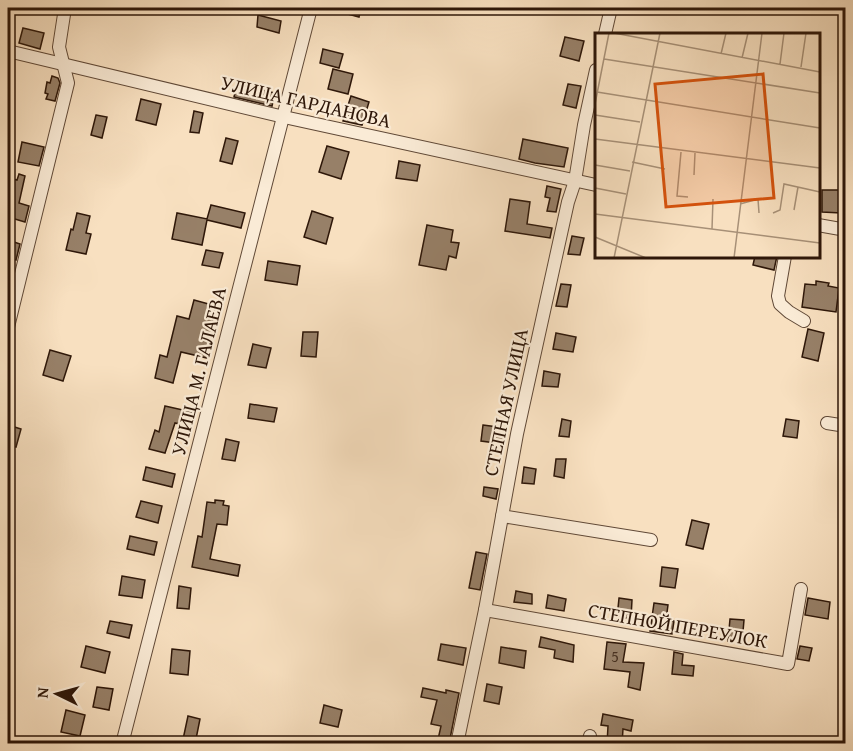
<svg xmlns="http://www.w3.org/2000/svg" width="853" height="751" font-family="'Gentium Book Plus',serif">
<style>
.building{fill:#978068;stroke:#2e1709;stroke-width:1.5}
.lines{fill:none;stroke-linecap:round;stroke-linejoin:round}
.minor-casing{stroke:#604937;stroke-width:14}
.minor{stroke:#faebd6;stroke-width:12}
.labels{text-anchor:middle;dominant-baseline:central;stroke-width:4.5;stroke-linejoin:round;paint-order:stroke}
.number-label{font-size:16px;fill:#483121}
.street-label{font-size:20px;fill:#2e1709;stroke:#faebd6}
.inset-road{fill:none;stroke:#a79077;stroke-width:1.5}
.view{fill:#d5520c;fill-opacity:0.15;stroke:#d5520c;stroke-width:3}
.inset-edge{fill:none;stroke:#2e1709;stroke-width:3}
</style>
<rect width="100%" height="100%" fill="#f8e0c0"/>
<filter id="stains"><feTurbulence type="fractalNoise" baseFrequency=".00333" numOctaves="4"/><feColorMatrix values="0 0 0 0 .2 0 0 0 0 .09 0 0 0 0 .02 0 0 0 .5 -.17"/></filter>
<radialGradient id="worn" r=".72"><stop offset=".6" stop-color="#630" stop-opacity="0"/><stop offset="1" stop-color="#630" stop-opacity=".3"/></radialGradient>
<!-- building -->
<g class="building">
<path d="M334,8H361L359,17L333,10Z"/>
<path d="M258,15L281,21L279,33L257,27Z"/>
<path d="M23,28L44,33L40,49L19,43Z"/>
<path d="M565,37L584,41L579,61L560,56Z"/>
<path d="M323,49L343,54L339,68L320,63Z"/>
<path d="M333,69L353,74L348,94L328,89Z"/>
<path d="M52,76L58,78L60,83L55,101L46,99L48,94L45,93L47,82L50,83Z"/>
<path d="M237,84L275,93L272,106L234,97Z"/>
<path d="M568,84L581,86L576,108L563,105Z"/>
<path d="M351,96L369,102L362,125L343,121Z"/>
<path d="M141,99L161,104L156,125L136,120Z"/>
<path d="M194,111L203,113L199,133L190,132Z"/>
<path d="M96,115L107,117L102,138L91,135Z"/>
<path d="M226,138L238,141L232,164L220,161Z"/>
<path d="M523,139L568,148L564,167L535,163L519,159Z"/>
<path d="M22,142L44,147L39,166L18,162Z"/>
<path d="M327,146L349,152L341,179L319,172Z"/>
<path d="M399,161L420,165L417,181L396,178Z"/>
<path d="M19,174L25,176L19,203L29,206L25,222L8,217V212L13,195L8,194V178L17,180Z"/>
<path d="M547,186L561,189L556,212L547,211L550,198L545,197Z"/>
<path d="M822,190H842L841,213L822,212Z"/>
<path d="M510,199L530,202L527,224L552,228L550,238L505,231Z"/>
<path d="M211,205L245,213L241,228L207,220L202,245L172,239L177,213L207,219Z"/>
<path d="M312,211L333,218L326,244L304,237Z"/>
<path d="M77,213L90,216L86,233L91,234L86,254L66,250L71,229L73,230Z"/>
<path d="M427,225L453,230L451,242L459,243L456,258L449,256L446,270L419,265Z"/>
<path d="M572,236L584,238L580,255L568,254Z"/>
<path d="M8,240L20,244L16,260L8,257Z"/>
<path d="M206,250L223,253L219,268L202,265Z"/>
<path d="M755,256H777L774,270L753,265Z"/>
<path d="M268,261L300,266L297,285L265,280Z"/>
<path d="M816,281L829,283L828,286L839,288L836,312L802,307L805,284L816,285Z"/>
<path d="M561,284L571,285L567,307L556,306Z"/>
<path d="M194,300L216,306L212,324L215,325L207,358L181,352L173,383L155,378L160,355L167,357L177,316L189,319Z"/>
<path d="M808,329L824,333L818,361L802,357Z"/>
<path d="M303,332H318L316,357L301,356Z"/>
<path d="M556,333L576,337L573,352L553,349Z"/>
<path d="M253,344L271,348L266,368L248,365Z"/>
<path d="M50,350L71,356L63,381L43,375Z"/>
<path d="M544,371L560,374L558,387L542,386Z"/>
<path d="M250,404L277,408L274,422L248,418Z"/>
<path d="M165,406L192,412L188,426L175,423L165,453L149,449L155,430L159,432Z"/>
<path d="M562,419L571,421L569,437L559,436Z"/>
<path d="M786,419L799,421L797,438L783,436Z"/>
<path d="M8,425L21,429L16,447L8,445Z"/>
<path d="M483,425L505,428L503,444L481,441Z"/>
<path d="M226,439L239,442L235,461L222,459Z"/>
<path d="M556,459H566L564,478L554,476Z"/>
<path d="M146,467L175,474L172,487L143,480Z"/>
<path d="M524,467L536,469L534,484L522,483Z"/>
<path d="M484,487L498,489L496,499L483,496Z"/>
<path d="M215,500L224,501L223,505L229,506L227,525L217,524L210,559L240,565L238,576L192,567L198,536L202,537L207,502L215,503Z"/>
<path d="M141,501L162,506L158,523L136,517Z"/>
<path d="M692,520L709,524L703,549L686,545Z"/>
<path d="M130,536L157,542L154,555L127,549Z"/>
<path d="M476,552L487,554L480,590L469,588Z"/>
<path d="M662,567L678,569L675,588L660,586Z"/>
<path d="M122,576L145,580L142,598L119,595Z"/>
<path d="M179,586L191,588L189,609L177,608Z"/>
<path d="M516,591L532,594V604L514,602Z"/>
<path d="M548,595L566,599L564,611L546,608Z"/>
<path d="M619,598L632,600L631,618H617Z"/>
<path d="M808,598L830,602L828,619L805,615Z"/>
<path d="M654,603L668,605L666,620L674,621L672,634L650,631Z"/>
<path d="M730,619L744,620L742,643L728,641Z"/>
<path d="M110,621L132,625L129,638L107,633Z"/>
<path d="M541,637L574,645L573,662L554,658L555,650L539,647Z"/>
<path d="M607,642L626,644L623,662L644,663L640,690L628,687L630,672L604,669Z"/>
<path d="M441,644L466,648L463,665L438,660Z"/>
<path d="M86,646L110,652L105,673L81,667Z"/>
<path d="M800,646L812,648L809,661L797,659Z"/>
<path d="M501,647L526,651L524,668L499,663Z"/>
<path d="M172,649L190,651L188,675L170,673Z"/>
<path d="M674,652L683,654L682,665L694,666L693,676L672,674Z"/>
<path d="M487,684L502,687L499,704L484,701Z"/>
<path d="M97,687L113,689L109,710L93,707Z"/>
<path d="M423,688L446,693V690L459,693L449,744H437L441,726L431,724L437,700L421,697Z"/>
<path d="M324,705L342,710L338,727L320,723Z"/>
<path d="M66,710L85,715L80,736L61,732Z"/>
<path d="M603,714L633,720L631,731L623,729L622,744H607L608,726L601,725Z"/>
<path d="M188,716L200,719L195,744H182Z"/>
</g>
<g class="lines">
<!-- minor casing -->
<g class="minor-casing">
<g id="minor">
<path d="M605,34L611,8"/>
<path d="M8,51L284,117L596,185"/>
<path d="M818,225L846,230"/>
<path d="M785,256L778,296L780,304L789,312L804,321"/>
<path d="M8,327L68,83L59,47L65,8"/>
<path d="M827,423L846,426"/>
<path d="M502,516L651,540"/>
<path d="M485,610L788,664L801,589"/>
<path d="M122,744L311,8"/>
<path d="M457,744L485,610L517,434L568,202L575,181L584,125L596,70"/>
<path d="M588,744L590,736"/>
</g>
</g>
<!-- minor -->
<use href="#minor" class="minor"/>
</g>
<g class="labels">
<!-- number labels -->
<g class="number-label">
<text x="615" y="656">5</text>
</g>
<!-- street labels -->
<g class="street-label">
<text transform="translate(306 101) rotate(13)">УЛИЦА ГАРДАНОВА</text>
<text transform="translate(198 371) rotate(-76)">УЛИЦА М. ГАЛАЕВА</text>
<text transform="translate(505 402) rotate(-78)">СТЕПНАЯ УЛИЦА</text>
<text transform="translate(678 625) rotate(10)">СТЕПНОЙ ПЕРЕУЛОК</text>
</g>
</g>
<!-- overview -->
<g transform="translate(595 33)">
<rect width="225" height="225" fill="#f8e0c0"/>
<path class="inset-road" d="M19,0L225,39M126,21L131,0M147,25L153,0M9,26L225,60M185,31L189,0M206,34L211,0M2,59L225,95M0,71L14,0M0,82L45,89M0,106L225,135M86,119L82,163L93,164M37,129L70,136M0,132L35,138M99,142L100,120M0,155L31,161M145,171L163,166L164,180M199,177L203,154M178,180L185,177L189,151L225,159M0,181L225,210M117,196L118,166M0,204L51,225M19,225L65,0M139,225L167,0"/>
<path class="view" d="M168,41L179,165L71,174L60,51Z"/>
<rect width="225" height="225" class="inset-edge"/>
</g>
<!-- margin -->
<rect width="853" height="751" fill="none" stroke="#f8e0c0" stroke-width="30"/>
<rect x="9" y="9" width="835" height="733" fill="none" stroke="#2e1709" stroke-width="3"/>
<rect x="15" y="15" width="823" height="721" fill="none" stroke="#2e1709" stroke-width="1.5"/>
<!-- north arrow -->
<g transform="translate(57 694) rotate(275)" stroke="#faebd6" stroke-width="4.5" paint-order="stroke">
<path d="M0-4.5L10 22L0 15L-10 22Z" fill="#2e1709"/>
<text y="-9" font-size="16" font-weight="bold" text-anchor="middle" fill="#2e1709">N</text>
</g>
<rect width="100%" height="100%" filter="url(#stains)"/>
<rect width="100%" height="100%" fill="url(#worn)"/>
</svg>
